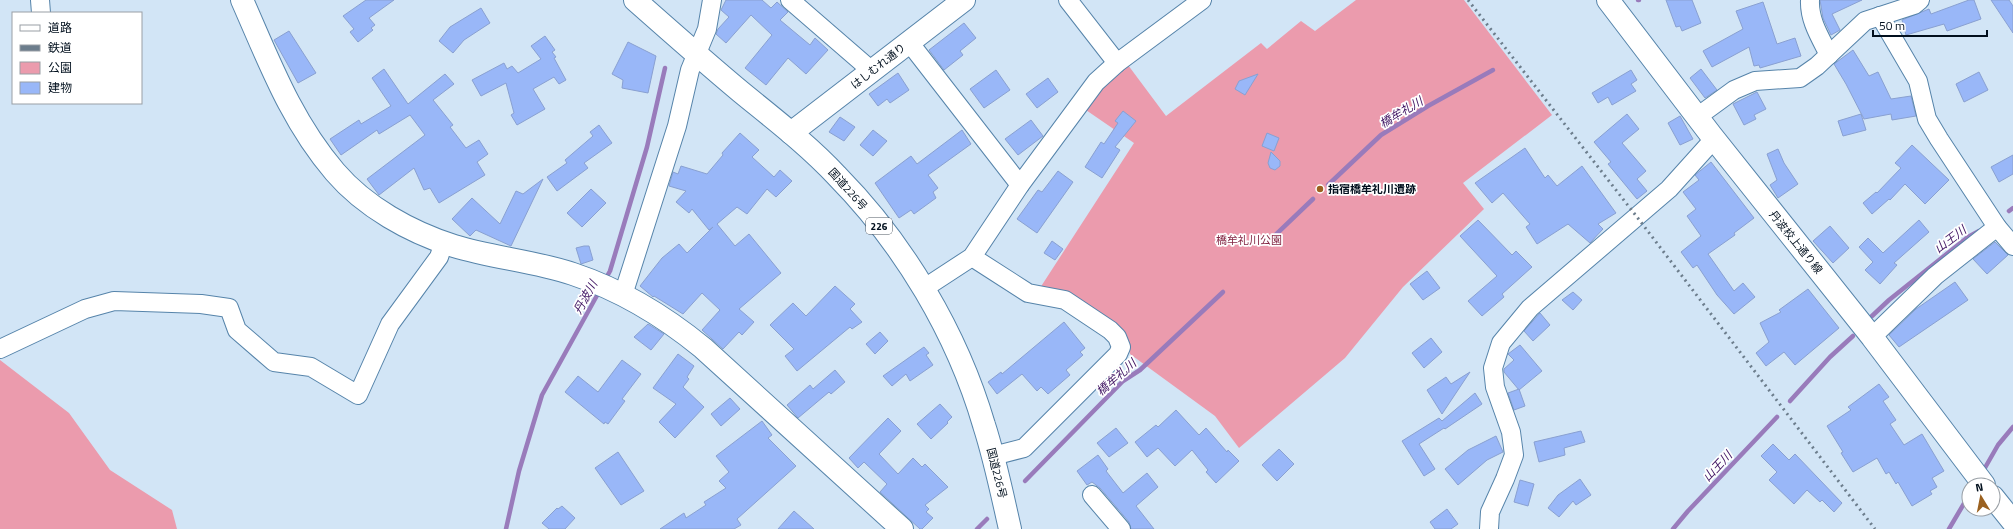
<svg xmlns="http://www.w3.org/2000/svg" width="2013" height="529" font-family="'Titillium Web','Noto Sans JP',sans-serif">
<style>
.green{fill:#eb9bad}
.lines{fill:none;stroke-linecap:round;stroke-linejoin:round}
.stream{stroke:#997bbb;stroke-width:4.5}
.building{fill:#99b7f8;stroke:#89a0d1}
.minor-casing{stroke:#5684aa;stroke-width:20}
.tertiary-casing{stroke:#5684aa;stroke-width:24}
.trunk-casing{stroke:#5684aa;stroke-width:24}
.minor{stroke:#fff;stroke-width:18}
.tertiary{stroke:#fff;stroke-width:22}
.trunk{stroke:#fff;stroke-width:22}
.rail{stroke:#6c7d8c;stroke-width:3;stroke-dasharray:2 4;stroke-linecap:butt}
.poi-dot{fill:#9b611f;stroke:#fff;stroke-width:1.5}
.labels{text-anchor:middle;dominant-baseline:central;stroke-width:3.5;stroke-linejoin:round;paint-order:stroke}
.shield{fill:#fff;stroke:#4d5761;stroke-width:1}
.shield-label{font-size:10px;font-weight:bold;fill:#010f1d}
.street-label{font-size:11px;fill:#010f1d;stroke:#fff}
.poi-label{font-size:11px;font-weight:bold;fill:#010f1d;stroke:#fff;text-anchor:start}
.park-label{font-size:11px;fill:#832644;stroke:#fff}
.water-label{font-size:12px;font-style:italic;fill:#401563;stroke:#fff}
</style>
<rect width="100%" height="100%" fill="#d2e5f6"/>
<!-- green -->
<g class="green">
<path d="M1356,0H1464L1552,115L1463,183L1484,209L1403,287L1345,358L1239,448L1215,416L1130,354L1126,334L1040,288L1134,143L1083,108L1099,89L1128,65L1166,116L1261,43L1267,49L1301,21L1315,31Z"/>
<path d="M0,360L69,413L110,470L172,510L177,529H0Z"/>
</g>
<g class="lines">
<!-- stream -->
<g class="stream">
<path d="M1638,0H1639"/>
<path d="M1328,185L1381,135L1428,106L1493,70"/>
<path d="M2009,211L2013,208"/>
<path d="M1268,242L1313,199"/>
<path d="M605,280L610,271L647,147L665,68"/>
<path d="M1872,316L1889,300L1968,237L1979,231"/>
<path d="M1790,401L1830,357L1853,336"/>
<path d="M1982,473L1998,445L2013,427"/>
<path d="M1025,481L1123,381L1140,370L1223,292"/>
<path d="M506,529L519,471L542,395L600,290"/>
<path d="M977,529L987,519"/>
<path d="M1673,529L1688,511L1777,417"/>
<path d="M1949,529L1969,495"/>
</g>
</g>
<!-- building -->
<g class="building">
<path d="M366,0H394L369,18L375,25L371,28L373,30L358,42L350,32L354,29L343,16Z"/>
<path d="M726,0H762L771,8L777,2L788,12L780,20L810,45L815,38L828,50L806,74L788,58L766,85L745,68L772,35L751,15L726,43L716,34L718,29L729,17L721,10Z"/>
<path d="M1666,0H1692L1701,23L1682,31L1680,26L1676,27Z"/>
<path d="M1820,0H1862L1832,14L1840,30L1831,35L1823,18Z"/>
<path d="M1969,0H1974L1981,19L1947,31L1944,24L1906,35L1902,20L1929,9L1931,14Z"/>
<path d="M1991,0H2009L2013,6V33Z"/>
<path d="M1763,2L1777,44L1795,38L1801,56L1760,68L1759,65L1754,66L1749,47L1712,67L1703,51L1743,29L1736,11Z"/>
<path d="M481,8L490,23L464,40L453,53L439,41L450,27Z"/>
<path d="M964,23L976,38L960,51L963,55L944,70L929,50Z"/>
<path d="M289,31L316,73L298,83L274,40Z"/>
<path d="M545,36L555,50L552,52L556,57L554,58L566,80L559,84L554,77L533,89L545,109L517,125L511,115L514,113L506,83L481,96L472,80L504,63L507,69L512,66L518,73L541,59L531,46Z"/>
<path d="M628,42L656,56L648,93L622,88L623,80L612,74Z"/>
<path d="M1853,50L1869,76L1878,72L1891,99L1911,96L1916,116L1892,120L1891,114L1864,119L1846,84L1834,64Z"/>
<path d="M384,69L408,104L445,74L454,84L433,100L453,125L450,127L466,148L479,140L488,154L477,162L485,175L439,203L430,188L424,190L414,168L379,195L367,179L425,135L410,115L379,134L377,130L341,155L330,139L359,120L361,124L391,106L372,78Z"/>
<path d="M1701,69L1717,90L1705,98L1690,78Z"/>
<path d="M996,70L1010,90L984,108L970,89Z"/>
<path d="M1631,70L1637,80L1631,84L1636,91L1612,105L1608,97L1598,103L1592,93Z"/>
<path d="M1979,72L1988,90L1964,102L1956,84Z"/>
<path d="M898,73L909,90L890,103L887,99L878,106L869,94Z"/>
<path d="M1258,74L1245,95L1235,89L1239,81Z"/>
<path d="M1048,78L1058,92L1037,108L1026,94Z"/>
<path d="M1757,92L1766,109L1754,115L1756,119L1744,125L1733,104Z"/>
<path d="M1123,111L1136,121L1115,147L1120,150L1102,178L1085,167L1101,142L1104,144L1118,123L1115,121Z"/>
<path d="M1627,114L1639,129L1622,143L1646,171L1637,179L1647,191L1637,199L1608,164L1611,162L1594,142Z"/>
<path d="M1861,114L1866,130L1843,136L1838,121Z"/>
<path d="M1680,116L1693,139L1680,145L1668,123Z"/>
<path d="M840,117L855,127L844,141L829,132Z"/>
<path d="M1031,120L1043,136L1018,155L1005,139Z"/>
<path d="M599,125L612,143L584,163L588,168L557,191L547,177L567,163L565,160L593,136L590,132Z"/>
<path d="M873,130L887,141L873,156L860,145Z"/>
<path d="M962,130L971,144L928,175L938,188L933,192L936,198L914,214L911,210L899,218L875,183L911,156L917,164Z"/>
<path d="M740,133L759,150L752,157L774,177L780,170L792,181L776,197L767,189L747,214L737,207L717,224L735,246L749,234L781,273L739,309L754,322L742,335L739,332L723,349L702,330L720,310L702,293L683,314L654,296L653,297L640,286L662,258L679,244L687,253L713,227L709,230L692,209L689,213L676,202L686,191L669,186L673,172L678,174L681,166L707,174L723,155L722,153Z"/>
<path d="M1267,133L1279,138L1274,151L1262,146Z"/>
<path d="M1912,145L1949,180L1925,204L1905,184L1890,200L1889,199L1872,214L1863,203L1876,192L1877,193L1901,168L1895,163Z"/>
<path d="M1525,148L1545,178L1548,175L1557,186L1582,166L1608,202L1616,213L1598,224L1603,229L1590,243L1568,224L1537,244L1526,227L1530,224L1503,193L1492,203L1475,183Z"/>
<path d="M1778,149L1784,163L1798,184L1778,198L1770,185L1777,180L1767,154Z"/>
<path d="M1271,152L1280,161V166L1275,170L1270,168L1268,163Z"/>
<path d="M2013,155V174L1999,182L1991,167Z"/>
<path d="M1711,162L1754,218L1734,233L1735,235L1708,254L1734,291L1743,283L1755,297L1734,314L1717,295L1697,265L1693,268L1681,252L1701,236L1687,216L1696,209L1683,192L1699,180L1695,175Z"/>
<path d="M1058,171L1073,182L1037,233L1017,219L1038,190L1042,192Z"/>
<path d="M543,179L511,246L476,230L470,236L452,219L472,198L500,224L516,191L523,194Z"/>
<path d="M591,189L606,203L582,227L567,213Z"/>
<path d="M1478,220L1512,255L1516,251L1532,267L1502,294L1504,297L1482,316L1468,301L1497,276L1460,236Z"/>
<path d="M1919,220L1929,232L1894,263L1897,265L1880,284L1865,270L1873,262L1859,247L1868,238L1883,253Z"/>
<path d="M1830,226L1849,248L1833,263L1813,241Z"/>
<path d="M1052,241L1063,249L1055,260L1044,253Z"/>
<path d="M1995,242L2008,255L1987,274L1973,259Z"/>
<path d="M584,246H589L593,260L581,264L576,248Z"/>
<path d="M1427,271L1440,288L1423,300L1410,284Z"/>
<path d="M1955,282L1968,300L1899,347L1889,335L1916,309Z"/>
<path d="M835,286L855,304L850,309L862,322L852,329L850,327L797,371L785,356L794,349L770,325L793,303L806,316Z"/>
<path d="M1808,289L1839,328L1795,365L1784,352L1766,366L1756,353L1769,342L1760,323L1781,312L1779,310Z"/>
<path d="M1573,292L1582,300L1573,310L1562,300Z"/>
<path d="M1540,313L1550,325L1533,341L1524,331Z"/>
<path d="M1064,322L1085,348L1080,352L1083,355L1066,370L1070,375L1048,394L1041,387L1037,391L1022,374L997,394L988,382L1001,372L1002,374Z"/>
<path d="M648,324L664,334L651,350L634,337Z"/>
<path d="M880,332L888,341L875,354L866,344Z"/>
<path d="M1431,338L1442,352L1424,368L1412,353Z"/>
<path d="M1520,345L1542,371L1519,390L1504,372V369L1514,360L1508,354Z"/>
<path d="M924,347L929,353L926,355L933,365L910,381L906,374L892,386L883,376Z"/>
<path d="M678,354L694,366L687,377L689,379L683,387L704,407L675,438L659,422L676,404L653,388Z"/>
<path d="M622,360L641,374L622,399L625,401L608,424L605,422L604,424L565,392L578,376L598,392Z"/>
<path d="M835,370L845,382L831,394L829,392L798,418L787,405L810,385L813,389Z"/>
<path d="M1470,372L1442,414L1427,390L1446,377L1451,384Z"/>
<path d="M1879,384L1889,397L1883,401L1896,420L1890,424L1904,445L1922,434L1944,471L1932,478L1937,487L1930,491L1932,494L1912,506L1898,482L1896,484L1889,472L1886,474L1877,458L1853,472L1841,453L1843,452L1827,426L1851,410L1848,407Z"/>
<path d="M1519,389L1525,406L1514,410L1508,393Z"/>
<path d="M1475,393L1482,404L1445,429L1444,428L1419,444L1435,469L1424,476L1402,441L1439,418L1442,421Z"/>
<path d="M730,398L740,409L721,426L711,414Z"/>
<path d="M940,404L952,417L947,422L948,423L931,439L917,424Z"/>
<path d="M1176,410L1199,435L1206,428L1227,452L1228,450L1239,461L1216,483L1206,472L1208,470L1192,450L1175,466L1158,448L1147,457L1135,442L1156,425L1158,427Z"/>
<path d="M888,418L901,431L879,454L898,474L913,458L922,467L925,464L948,487L925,505L929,509L926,512L933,518L922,529H920L880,492L887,484L864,462L858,468L849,458Z"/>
<path d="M762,421L772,435L768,438L796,466L737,519L741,525L734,529H660L684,513L686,518L706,505L704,502L726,488L719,481L729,472L716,456Z"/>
<path d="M1116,428L1128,443L1109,457L1097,443Z"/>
<path d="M1581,431L1585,442L1564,448L1565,455L1539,462L1534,442Z"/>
<path d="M1496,436L1503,452L1487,460L1458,485L1445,469L1468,450Z"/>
<path d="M1773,444L1789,460L1795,454L1842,503L1834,512L1822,500L1820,502L1807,490L1794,504L1769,480L1777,472L1761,456Z"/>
<path d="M1279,449L1294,464L1277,481L1262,465Z"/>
<path d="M618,452L644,491L621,505L595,468Z"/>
<path d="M1098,455L1108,469L1106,471L1123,493L1147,473L1158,487L1136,506L1154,529H1131L1129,522L1100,488L1092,482L1087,485L1077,471Z"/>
<path d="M1580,479L1591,495L1576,505L1573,501L1559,517L1548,508L1558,495Z"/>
<path d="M1520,480L1534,484L1528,506L1514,502Z"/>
<path d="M562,506L575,518L565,529H549L542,523L557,508L558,509Z"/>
<path d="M1447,509L1458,524L1451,529H1435L1430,522Z"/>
<path d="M794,511L814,529H778Z"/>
</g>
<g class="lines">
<!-- minor casing -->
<g class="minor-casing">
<g id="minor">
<path d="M40,0L41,13"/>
<path d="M790,0L872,71"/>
<path d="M1068,0L1117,63"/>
<path d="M1810,0C1809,20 1820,37 1829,55"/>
<path d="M1880,16L1918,81L1927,119L1939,139L1997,227L2013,246"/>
<path d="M909,42L1020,185"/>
<path d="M1697,117L1734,90L1755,81L1800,78L1817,66L1865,21L1914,5L1920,0"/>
<path d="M972,257L1028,293L1065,300L1110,330L1117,337L1121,347L1118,354L1024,448L993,456"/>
<path d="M923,289L972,257L1020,185L1096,82L1117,63L1202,0"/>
<path d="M623,295L677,126L690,70L707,29L712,0"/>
<path d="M1872,337L1935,276L1997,227"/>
<path d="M0,349L85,309L114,301L201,304L229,308L237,330L274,362L311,367L358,395L390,324L439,257L444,242"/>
<path d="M1092,495L1121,529"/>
<path d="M1489,529L1490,512L1505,479L1514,455L1511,432L1495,387L1493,368L1501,343L1530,308L1669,189L1714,139"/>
</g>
</g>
<!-- tertiary casing -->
<g class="tertiary-casing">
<g id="tertiary">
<path d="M242,0C269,61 291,121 335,172C365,207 410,232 454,246C493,258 535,261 573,274C621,290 664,316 703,348L902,529"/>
<path d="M1608,0L1711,135L1872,337L1984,485"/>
<path d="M791,133L964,0"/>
<path d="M1993,497L2013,522"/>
</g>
</g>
<!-- trunk casing -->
<g class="trunk-casing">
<path id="trunk" d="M635,0C670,31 705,62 741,92C774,119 808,145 837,176C904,244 957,333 984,425C995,459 1002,494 1010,529"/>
</g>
<!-- minor -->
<use href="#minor" class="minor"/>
<!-- tertiary -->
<use href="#tertiary" class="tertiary"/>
<!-- trunk -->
<use href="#trunk" class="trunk"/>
<!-- rail -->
<path class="rail" d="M1468,0L1637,217L1875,529"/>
</g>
<!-- markers -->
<circle class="poi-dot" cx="1320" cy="189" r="4"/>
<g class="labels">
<!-- shield labels -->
<rect class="shield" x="866" y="218" width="26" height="16" rx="3"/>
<g class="shield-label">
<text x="879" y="226">226</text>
</g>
<!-- street labels -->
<g class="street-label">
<text transform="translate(878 66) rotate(-38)">はしむれ通り</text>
<text transform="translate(848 189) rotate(48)">国道226号</text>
<text transform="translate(1796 242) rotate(51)">丹波校上通り線</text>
<text transform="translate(997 473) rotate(76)">国道226号</text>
</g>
<!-- poi labels -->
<g class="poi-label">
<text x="1328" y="189">指宿橋牟礼川遺跡</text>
</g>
<!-- park labels -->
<g class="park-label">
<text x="1249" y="240">橋牟礼川公園</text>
</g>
<!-- water labels -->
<g class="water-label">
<text transform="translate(1401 112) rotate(-31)">橋牟礼川</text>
<text transform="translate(1950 239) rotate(-37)">山王川</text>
<text transform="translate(585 297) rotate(-61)">丹波川</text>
<text transform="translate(1116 377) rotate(-41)">橋牟礼川</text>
<text transform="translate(1717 466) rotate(-47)">山王川</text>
</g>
</g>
<!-- legend -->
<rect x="12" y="12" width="130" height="92" fill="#ffffff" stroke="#999fa5"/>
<rect x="20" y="25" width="20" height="6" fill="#ffffff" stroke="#999fa5"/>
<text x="48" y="32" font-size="12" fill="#010f1d">道路</text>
<rect x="20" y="45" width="20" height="6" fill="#6c7d8c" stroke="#999fa5"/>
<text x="48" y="52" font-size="12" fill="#010f1d">鉄道</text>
<rect x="20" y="62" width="20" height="12" fill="#eb9bad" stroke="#999fa5"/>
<text x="48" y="72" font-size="12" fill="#010f1d">公園</text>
<rect x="20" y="82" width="20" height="12" fill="#99b7f8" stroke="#999fa5"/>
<text x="48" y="92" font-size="12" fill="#010f1d">建物</text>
<!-- north arrow -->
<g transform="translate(1981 497) rotate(350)"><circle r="19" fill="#ffffff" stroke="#999fa5"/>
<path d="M0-3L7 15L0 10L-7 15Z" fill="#9b611f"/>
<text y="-6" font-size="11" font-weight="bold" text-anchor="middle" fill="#010f1d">N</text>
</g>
<!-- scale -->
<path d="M1873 30v6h114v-6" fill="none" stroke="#010f1d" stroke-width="2"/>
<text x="1879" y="30" font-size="12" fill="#010f1d" stroke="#ffffff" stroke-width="3" paint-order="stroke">50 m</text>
</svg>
